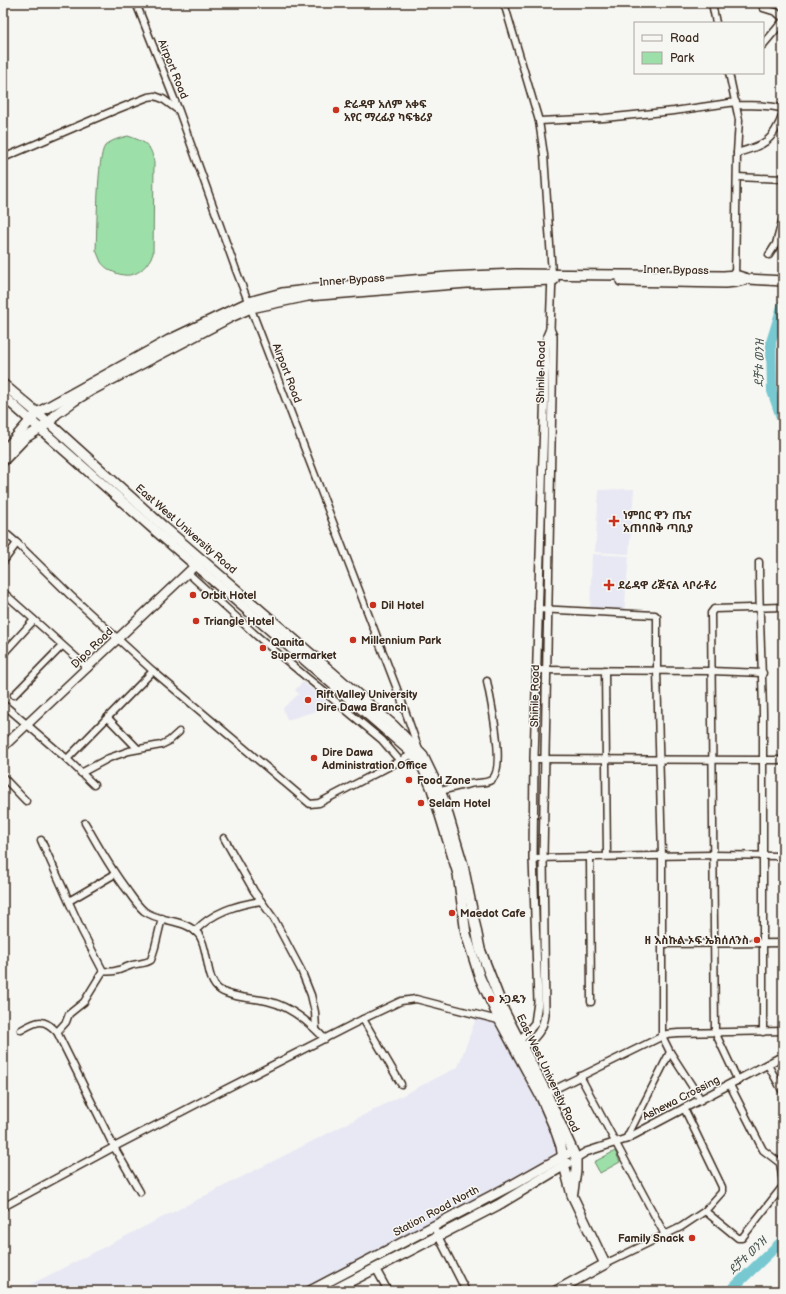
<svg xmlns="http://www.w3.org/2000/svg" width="786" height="1294" font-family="'Balsamiq Sans','Noto Sans Ethiopic',sans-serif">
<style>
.built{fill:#e7e8f4}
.green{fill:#9ddfa9;stroke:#6c8464}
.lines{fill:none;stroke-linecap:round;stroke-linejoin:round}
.river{stroke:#77c8d1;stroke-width:10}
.minor-casing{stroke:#3b2a1e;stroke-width:9}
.tertiary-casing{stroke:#3b2a1e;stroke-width:10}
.secondary-casing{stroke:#3b2a1e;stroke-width:11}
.primary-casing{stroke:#3b2a1e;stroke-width:12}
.minor{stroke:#f6f6f2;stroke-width:6}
.tertiary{stroke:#f6f6f2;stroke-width:7}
.secondary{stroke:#f6f6f2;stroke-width:8}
.primary{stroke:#f6f6f2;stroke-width:9}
.poi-dot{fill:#c8321e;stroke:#f6f6f2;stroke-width:1.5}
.labels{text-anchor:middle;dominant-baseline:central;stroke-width:3;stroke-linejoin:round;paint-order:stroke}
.street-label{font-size:11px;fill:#3b2a1e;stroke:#f6f6f2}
.poi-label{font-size:11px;font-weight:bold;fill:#3b2a1e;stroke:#f6f6f2;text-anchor:start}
.water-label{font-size:12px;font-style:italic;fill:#4d5954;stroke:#f6f6f2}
</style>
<rect width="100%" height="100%" fill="#f6f6f2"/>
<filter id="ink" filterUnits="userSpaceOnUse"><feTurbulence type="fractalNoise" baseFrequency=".025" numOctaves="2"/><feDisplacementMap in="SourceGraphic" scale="8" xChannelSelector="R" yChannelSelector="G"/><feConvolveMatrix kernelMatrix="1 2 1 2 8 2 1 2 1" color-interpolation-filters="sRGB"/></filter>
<g filter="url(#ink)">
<!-- built -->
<g class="built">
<path d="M634,489L629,554L595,552L599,490Z"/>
<path d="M592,554L629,556L624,613L590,616Z"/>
<path d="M303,682L332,706L287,720L283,708L299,694L295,690Z"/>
<path d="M478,1013L500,1018L572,1166L562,1173L338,1291H18L458,1067Z"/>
</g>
<!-- green -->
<g class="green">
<path d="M128,136C145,142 151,144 154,162L153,254C149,262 143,271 134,274C123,278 107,271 101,262C99,258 98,254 96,250C97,233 97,155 105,146C111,140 120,138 128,136Z"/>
<path d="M615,1151L620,1162L600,1173L594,1162Z"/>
</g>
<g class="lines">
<!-- river -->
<g class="river">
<path d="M783,303L771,342L772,391L783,423"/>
<path d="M730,1291L783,1240"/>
</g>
<!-- minor casing -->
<g class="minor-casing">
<g id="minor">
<path d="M504,3L539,121L544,155L552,274"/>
<path d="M712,3L716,23"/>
<path d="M763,8L776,12L783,18"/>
<path d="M763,45L783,21"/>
<path d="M729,73L739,120L737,153L735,279"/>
<path d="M737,105C752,106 769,104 783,109"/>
<path d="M539,121L604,118L674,111L736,102"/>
<path d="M737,153C764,145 772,143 783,114"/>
<path d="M3,158L113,111L148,97L155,96L163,99L178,110"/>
<path d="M737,177L783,179"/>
<path d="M769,255L776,244L783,218"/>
<path d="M3,531L17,543L70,595L153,671L310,804L319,803L413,754L419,750L402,702L236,270L179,111L136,3"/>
<path d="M3,562L17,543"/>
<path d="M759,562C759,613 762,663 763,713C764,820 763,926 763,1032"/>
<path d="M188,573L257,636L382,740L400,761"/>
<path d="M3,592L88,668"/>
<path d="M538,609L655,615L657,617V671L662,856V1036L670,1052L626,1139"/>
<path d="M3,654L34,620"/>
<path d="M536,670L711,671L763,673"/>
<path d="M605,670L607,856"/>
<path d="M14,695L62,646"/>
<path d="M3,704L67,759L94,785"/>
<path d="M108,718L138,749"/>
<path d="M67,759L153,671"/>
<path d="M534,759L783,760"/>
<path d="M81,773L109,758L129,751L161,745L169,741L179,732"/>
<path d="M3,777L26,801"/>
<path d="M437,792C448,789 459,786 470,784C476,782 485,784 491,780C507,770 490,698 487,681"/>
<path d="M85,823C99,847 110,868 127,890C132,897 137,905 144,911C160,923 185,918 199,935C209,948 205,981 220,990C232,998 253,998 267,1001C290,1006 310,1023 325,1039"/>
<path d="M224,838L254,891L274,919L301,970L311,995L315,1012L316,1029"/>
<path d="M590,856L591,1002"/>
<path d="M533,858L712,855L783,856"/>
<path d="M115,874L69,901L41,840L82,931L103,971C115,973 121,969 132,965C139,963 145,964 151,960L155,947L162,918"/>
<path d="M195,931C213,912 236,905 261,901"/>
<path d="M662,944L783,943"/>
<path d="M363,1019L401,1084"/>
<path d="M21,1030C37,1021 43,1017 57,1032L114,1147L140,1192"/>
<path d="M57,1032L66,1022L69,1014L84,1002L103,971"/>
<path d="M670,1052L701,1100"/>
<path d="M768,1065L783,1092"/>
<path d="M580,1076L665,1235"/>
<path d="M738,1081L715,1032L711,613L714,609L783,607"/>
<path d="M730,1085L763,1150L780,1163"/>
<path d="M545,1094L667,1034L678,1033L783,1031"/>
<path d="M783,1158L780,1163L783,1183"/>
<path d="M3,1207L114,1147L214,1095L363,1019L401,1001L416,999L502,1021"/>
<path d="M705,1211L738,1238H742L783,1186"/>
<path d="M433,1226L466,1291"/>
<path d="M605,1264L681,1227L705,1211L722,1192V1187L684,1108"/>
<path d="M376,1269L388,1291"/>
</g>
</g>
<!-- tertiary casing -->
<g class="tertiary-casing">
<g id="tertiary">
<path d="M516,1043L524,1036L535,1023L538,1002L533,858L534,759L546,351L547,336L550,329"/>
<path d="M519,1049C533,1041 544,1030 545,1014L543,857L553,342V336L550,329L552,275"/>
<path d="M576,1158L586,1152L626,1139L783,1056"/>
</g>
</g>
<!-- secondary casing -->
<g class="secondary-casing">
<path id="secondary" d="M3,747L200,561"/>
</g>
<!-- primary casing -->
<g class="primary-casing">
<g id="primary">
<path d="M621,281L725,283L736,282L748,279"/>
<path d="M3,384L49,423L164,527L393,725L423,756L437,785L443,798L463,865L480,949L504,1011L546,1092L576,1158V1170L573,1192"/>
<path d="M3,396L158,533L381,726L413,754L423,768L432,789L458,874L466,934L480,978L500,1021L541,1097L555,1129L561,1146L564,1165L572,1195L605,1264L556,1291"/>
<path d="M3,452L37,413L169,340L249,302L282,293L333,287L448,277L516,274L724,276L735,275L748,279L783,281"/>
<path d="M3,461L25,438L49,423L56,414L74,401L92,390L231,317L251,308L308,296L467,283L554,280"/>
<path d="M310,1291L514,1184L567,1154"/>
<path d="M332,1291L498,1205L568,1163"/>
</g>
</g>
<!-- minor -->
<use href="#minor" class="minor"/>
<!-- tertiary -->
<use href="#tertiary" class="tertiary"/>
<!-- secondary -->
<use href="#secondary" class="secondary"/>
<!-- primary -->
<use href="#primary" class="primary"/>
</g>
</g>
<!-- markers -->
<g class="poi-dot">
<circle cx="336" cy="110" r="4"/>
<path d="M612 515h4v4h4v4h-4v4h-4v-4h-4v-4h4z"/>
<path d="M607 579h4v4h4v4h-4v4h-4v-4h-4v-4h4z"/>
<circle cx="193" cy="595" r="4"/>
<circle cx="373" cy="605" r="4"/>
<circle cx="196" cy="621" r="4"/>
<circle cx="353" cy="640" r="4"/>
<circle cx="263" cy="648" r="4"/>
<circle cx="308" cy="700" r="4"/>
<circle cx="314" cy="758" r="4"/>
<circle cx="409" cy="780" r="4"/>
<circle cx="421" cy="803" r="4"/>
<circle cx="452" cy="913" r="4"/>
<circle cx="757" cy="940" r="4"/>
<circle cx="491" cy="999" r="4"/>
<circle cx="692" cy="1238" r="4"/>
</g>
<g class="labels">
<!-- street labels -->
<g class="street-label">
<text transform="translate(173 69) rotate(68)">Airport Road</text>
<text transform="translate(676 270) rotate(1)">Inner Bypass</text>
<text transform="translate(352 280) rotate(-4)">Inner Bypass</text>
<text transform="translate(541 372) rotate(-89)">Shinile Road</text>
<text transform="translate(287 373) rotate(69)">Airport Road</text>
<text transform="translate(186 529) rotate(41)">East West University Road</text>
<text transform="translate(92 648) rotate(-44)">Dipo Road</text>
<text transform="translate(535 696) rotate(-89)">Shinile Road</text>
<text transform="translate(548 1073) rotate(64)">East West University Road</text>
<text transform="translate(681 1098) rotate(-27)">Ashewa Crossing</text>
<text transform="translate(436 1211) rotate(-28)">Station Road North</text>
</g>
<!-- poi labels -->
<g class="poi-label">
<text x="344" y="104">ድሬዳዋ አለም አቀፍ<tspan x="344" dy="13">አየር ማረፊያ ካፍቴሪያ</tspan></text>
<text x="623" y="515">ነምበር ዋን ጤና<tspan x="623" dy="13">አጠባበቅ ጣቢያ</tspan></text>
<text x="618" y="585">ደሬዳዋ ሪጅናል ላቦራቶሪ</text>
<text x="201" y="595">Orbit Hotel</text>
<text x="381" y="605">Dil Hotel</text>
<text x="204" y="621">Triangle Hotel</text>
<text x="361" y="640">Millennium Park</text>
<text x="271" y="642">Qanita<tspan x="271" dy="13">Supermarket</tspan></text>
<text x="316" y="694">Rift Valley University<tspan x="316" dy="13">Dire Dawa Branch</tspan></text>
<text x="322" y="752">Dire Dawa<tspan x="322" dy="13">Administration Office</tspan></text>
<text x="417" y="780">Food Zone</text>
<text x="429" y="803">Selam Hotel</text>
<text x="460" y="913">Maedot Cafe</text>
<text x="749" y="940" text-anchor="end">ዘ እስኩል ኦፍ ኤክሰለንስ</text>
<text x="499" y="999">ኦጋዴን</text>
<text x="684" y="1238" text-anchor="end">Family Snack</text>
</g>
<!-- water labels -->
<g class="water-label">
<text transform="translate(760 363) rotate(-89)">ደቻቱ ወንዝ</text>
<text transform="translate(748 1256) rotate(-44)">ደቻቱ ወንዝ</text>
</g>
</g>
<!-- margin -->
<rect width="786" height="1294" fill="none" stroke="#f6f6f2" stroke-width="16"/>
<rect x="8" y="8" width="770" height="1278" fill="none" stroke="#3b2a1e" stroke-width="1.5" filter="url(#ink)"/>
<!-- legend -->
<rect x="634" y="22" width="130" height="52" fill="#f6f6f2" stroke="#aba49d"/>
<rect x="642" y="35" width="20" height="6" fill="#f6f6f2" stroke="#aba49d"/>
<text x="670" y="42" font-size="12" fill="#3b2a1e">Road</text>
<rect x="642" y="52" width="20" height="12" fill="#9ddfa9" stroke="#aba49d"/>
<text x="670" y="62" font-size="12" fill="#3b2a1e">Park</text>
</svg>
